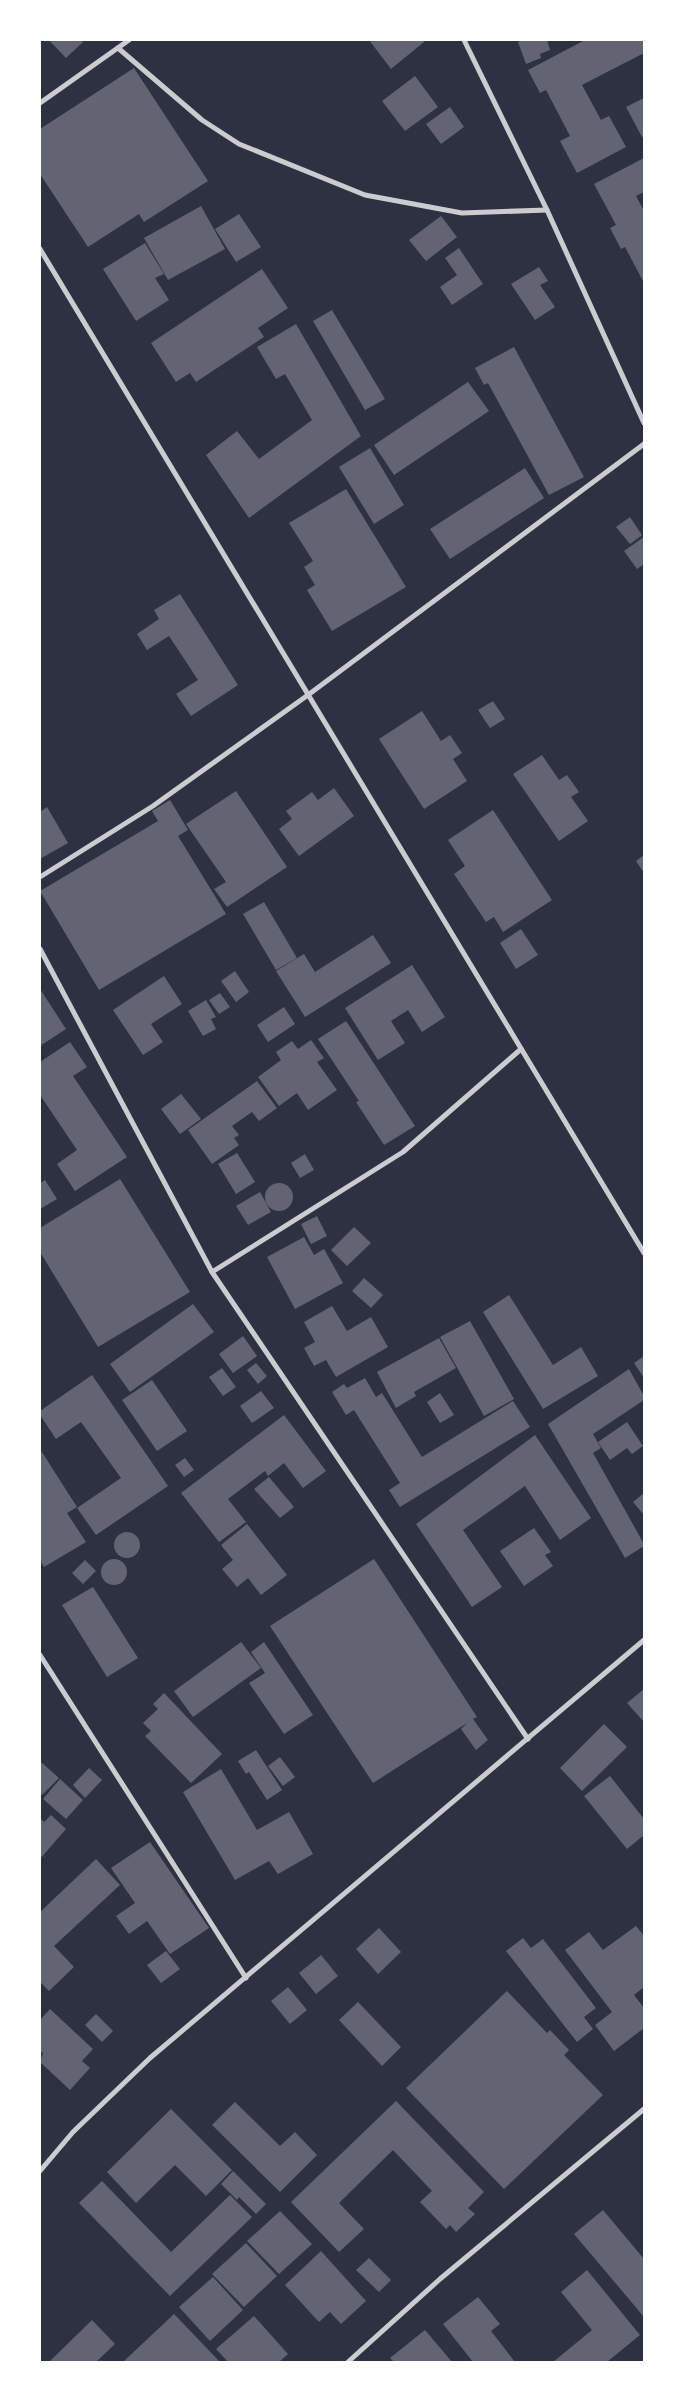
<svg xmlns="http://www.w3.org/2000/svg" width="684" height="2402" font-family="Figtree,sans-serif">
<style>
.building{fill:#626471}
.lines{fill:none;stroke-linecap:round;stroke-linejoin:round}
.minor{stroke:#caccd0;stroke-width:5}
</style>
<rect width="100%" height="100%" fill="#2d3142"/>
<!-- building -->
<g class="building">
<path d="M49,40H80L83,42L66,58Z"/>
<path d="M369,40H423L424,42L391,69Z"/>
<path d="M523,40H547L550,50L540,54L541,58L526,64L518,42Z"/>
<path d="M585,40H644V53L582,85L601,120L609,116L626,147L577,173L560,141L570,136L546,90L540,93L528,70Z"/>
<path d="M134,68L208,181L144,222L139,214L88,247L40,174V129Z"/>
<path d="M415,76L438,107L405,131L382,101Z"/>
<path d="M644,98V136L642,137L626,107Z"/>
<path d="M450,107L464,127L441,144L426,124Z"/>
<path d="M644,158V192L636,196L644,211V283L625,247L621,249L610,228L616,225L594,184Z"/>
<path d="M201,206L225,249L168,280L144,238Z"/>
<path d="M239,214L261,247L236,262L215,229Z"/>
<path d="M441,216L457,237L426,261L409,240Z"/>
<path d="M145,243L164,274L155,278L169,300L136,321L103,269Z"/>
<path d="M459,248L483,284L452,305L440,287L457,275L445,258Z"/>
<path d="M539,267L548,281L540,285L555,307L535,320L511,284Z"/>
<path d="M262,269L288,308L258,328L264,337L196,382L190,373L176,382L151,343Z"/>
<path d="M332,310L385,399L365,410L313,321Z"/>
<path d="M296,324L361,436L249,518L206,455L237,431L259,459L312,420L285,374L276,379L257,347Z"/>
<path d="M514,347L584,477L549,495L488,383L484,385L475,368Z"/>
<path d="M468,382L489,411L394,475L374,445Z"/>
<path d="M370,448L404,505L374,524L339,467Z"/>
<path d="M525,468L544,498L450,559L430,529Z"/>
<path d="M346,489L406,587L332,631L307,590L315,585L304,567L313,561L289,523Z"/>
<path d="M630,517L642,535L630,544L616,527Z"/>
<path d="M644,537V564L637,569L624,551Z"/>
<path d="M180,594L238,685L191,716L176,694L198,680L169,636L147,650L137,634L159,619L154,610Z"/>
<path d="M493,701L505,719L490,728L478,710Z"/>
<path d="M422,711L441,741L450,735L462,753L453,759L467,781L424,809L379,739Z"/>
<path d="M542,755L559,780L567,775L579,792L571,797L588,821L559,841L513,774Z"/>
<path d="M334,788L354,816L299,856L279,829L292,819L286,811L312,792L318,800Z"/>
<path d="M236,791L287,867L227,907L214,889L226,882L186,824Z"/>
<path d="M170,800L188,830L178,836L226,914L99,990L40,891L158,821L152,811Z"/>
<path d="M47,807L68,843L40,859V812Z"/>
<path d="M493,810L552,900L503,932L494,917L486,922L454,874L465,866L448,840Z"/>
<path d="M644,855V873L636,861Z"/>
<path d="M264,902L297,958L276,970L243,914Z"/>
<path d="M521,929L538,955L516,969L500,943Z"/>
<path d="M373,935L391,963L305,1017L276,971L304,954L315,972Z"/>
<path d="M412,965L445,1017L422,1032L408,1010L391,1021L405,1043L378,1060L345,1008Z"/>
<path d="M235,971L249,992L236,1002L221,981Z"/>
<path d="M164,976L182,1004L151,1024L163,1042L143,1055L113,1010Z"/>
<path d="M40,989L66,1029L40,1046Z"/>
<path d="M220,993L230,1007L219,1014L209,1000Z"/>
<path d="M206,1000L216,1017L211,1019L216,1029L203,1036L188,1011Z"/>
<path d="M284,1007L295,1024L268,1042L257,1025Z"/>
<path d="M346,1021L415,1126L384,1145L356,1102L359,1101L318,1039Z"/>
<path d="M311,1040L324,1058L317,1062L337,1090L308,1110L297,1093L279,1106L258,1077L281,1060L276,1052L292,1041L298,1049Z"/>
<path d="M70,1042L87,1067L73,1076L127,1157L75,1191L57,1164L77,1150L40,1095V1062Z"/>
<path d="M257,1081L277,1108L259,1121L252,1112L232,1126L239,1135L234,1138L239,1145L212,1164L188,1130Z"/>
<path d="M181,1094L201,1119L180,1134L161,1109Z"/>
<path d="M237,1153L255,1182L236,1194L218,1164Z"/>
<path d="M305,1154L314,1170L300,1178L291,1163Z"/>
<path d="M120,1179L190,1292L98,1347L40,1252V1228Z"/>
<path d="M45,1180L57,1199L40,1209V1183Z"/>
<circle cx="279" cy="1197" r="14"/>
<path d="M260,1192L271,1212L248,1225L236,1206Z"/>
<path d="M317,1216L327,1236L311,1244L301,1224Z"/>
<path d="M354,1227L371,1243L347,1266L331,1250Z"/>
<path d="M304,1237L314,1255L324,1249L343,1283L295,1309L267,1257Z"/>
<path d="M364,1278L383,1295L371,1308L352,1291Z"/>
<path d="M509,1295L553,1365L581,1347L598,1376L543,1409L483,1312Z"/>
<path d="M193,1304L214,1332L130,1392L110,1364Z"/>
<path d="M332,1306L347,1331L371,1317L388,1347L336,1377L326,1360L314,1366L304,1348L315,1342L304,1322Z"/>
<path d="M470,1321L514,1399L484,1416L440,1337Z"/>
<path d="M243,1336L257,1356L233,1373L219,1354Z"/>
<path d="M439,1338L456,1368L414,1392L416,1396L396,1408L377,1372Z"/>
<path d="M644,1356V1378L634,1363Z"/>
<path d="M256,1363L267,1376L258,1384L247,1370Z"/>
<path d="M222,1368L236,1387L223,1396L209,1377Z"/>
<path d="M629,1369L644,1396V1400L593,1434L601,1448L593,1453L644,1544V1546L625,1558L548,1424Z"/>
<path d="M92,1375L168,1486L96,1535L77,1508L121,1478L81,1422L56,1439L40,1415V1411Z"/>
<path d="M365,1378L376,1397L382,1393L422,1457L513,1401L530,1427L400,1507L389,1490L400,1483L354,1410L346,1415L332,1392L344,1384L347,1388Z"/>
<path d="M152,1380L187,1431L157,1451L122,1400Z"/>
<path d="M261,1391L274,1408L252,1423L240,1406Z"/>
<path d="M440,1393L454,1415L440,1423L427,1402Z"/>
<path d="M284,1415L326,1471L303,1488L284,1463L268,1476L265,1471L228,1499L246,1522L219,1542L181,1493Z"/>
<path d="M627,1422L643,1446L632,1454L627,1448L610,1460L598,1442Z"/>
<path d="M535,1435L591,1518L560,1540L525,1486L463,1530L502,1587L472,1607L416,1524Z"/>
<path d="M40,1449L77,1507L67,1513L86,1542L44,1567L40,1560Z"/>
<path d="M185,1458L194,1470L184,1477L175,1465Z"/>
<path d="M269,1477L294,1507L280,1518L254,1489Z"/>
<path d="M644,1493V1515L633,1502Z"/>
<path d="M247,1524L287,1575L261,1595L248,1578L237,1587L222,1569L233,1560L221,1545Z"/>
<path d="M534,1528L551,1552L545,1555L553,1566L524,1586L500,1551Z"/>
<circle cx="127" cy="1545" r="13"/>
<circle cx="114" cy="1572" r="13"/>
<path d="M374,1559L477,1717L473,1719L488,1740L476,1750L461,1729L467,1723L373,1783L270,1626Z"/>
<path d="M85,1560L96,1571L83,1584L72,1573Z"/>
<path d="M93,1587L138,1658L107,1677L62,1605Z"/>
<path d="M241,1642L261,1668L193,1717L174,1691Z"/>
<path d="M264,1642L313,1715L284,1734L249,1683L265,1673L251,1652Z"/>
<path d="M644,1689V1722L627,1703Z"/>
<path d="M164,1693L222,1754L191,1783L145,1736L151,1731L143,1723L158,1709L153,1704Z"/>
<path d="M604,1724L627,1747L582,1791L560,1768Z"/>
<path d="M256,1750L282,1790L267,1800L249,1772L246,1774L238,1761Z"/>
<path d="M280,1757L295,1777L283,1786L268,1766Z"/>
<path d="M41,1762L59,1778L42,1795L40,1793Z"/>
<path d="M89,1768L102,1780L85,1798L73,1785Z"/>
<path d="M221,1769L257,1830L289,1812L313,1854L278,1874L269,1861L235,1880L183,1792Z"/>
<path d="M610,1776L644,1819V1835L627,1849L584,1796Z"/>
<path d="M60,1779L83,1800L66,1819L43,1799Z"/>
<path d="M51,1815L66,1829L40,1859V1818L44,1822Z"/>
<path d="M150,1842L209,1928L170,1954L147,1921L129,1934L116,1916L135,1903L111,1868Z"/>
<path d="M96,1859L120,1885L54,1946L74,1967L49,1991L40,1982V1912Z"/>
<path d="M636,1926L644,1936V1987L634,1995L644,2008V2028L614,2051L595,2025L612,2012L565,1950L589,1932L603,1950Z"/>
<path d="M379,1928L401,1952L378,1974L356,1949Z"/>
<path d="M523,1938L531,1948L543,1939L596,2008L584,2017L593,2029L577,2042L506,1951Z"/>
<path d="M166,1951L180,1969L161,1983L147,1965Z"/>
<path d="M321,1955L338,1976L316,1994L299,1973Z"/>
<path d="M288,1987L307,2010L290,2024L271,2001Z"/>
<path d="M507,1991L547,2033L550,2030L569,2050L564,2055L603,2095L504,2189L406,2088Z"/>
<path d="M358,2002L401,2047L382,2066L339,2020Z"/>
<path d="M50,2009L93,2049L82,2061L90,2068L70,2090L40,2062L43,2053L40,2051V2020Z"/>
<path d="M96,2014L113,2031L102,2042L85,2025Z"/>
<path d="M396,2101L484,2192L468,2208L475,2214L456,2232L450,2225L446,2229L420,2202L432,2191L393,2150L339,2203L364,2229L339,2252L291,2202Z"/>
<path d="M235,2102L280,2146L295,2132L317,2155L280,2192L212,2125Z"/>
<path d="M171,2109L232,2170L206,2196L175,2165L136,2203L107,2172Z"/>
<path d="M233,2171L266,2204L256,2214L239,2197L237,2200L221,2184Z"/>
<path d="M102,2181L171,2252L230,2195L252,2217L170,2296L79,2203Z"/>
<path d="M603,2210L644,2259V2317L574,2234Z"/>
<path d="M280,2211L312,2244L279,2274L247,2241Z"/>
<path d="M246,2243L277,2276L244,2307L212,2274Z"/>
<path d="M321,2251L366,2301L341,2324L330,2312L319,2322L285,2285Z"/>
<path d="M369,2258L391,2280L379,2292L356,2270Z"/>
<path d="M587,2270L640,2335L607,2362H553L592,2330L561,2292Z"/>
<path d="M213,2277L243,2310L210,2341L179,2307Z"/>
<path d="M478,2297L500,2324L491,2331L515,2362H473L443,2324Z"/>
<path d="M174,2314L220,2362H123Z"/>
<path d="M254,2316L288,2354L279,2362H228L216,2349Z"/>
<path d="M92,2320L115,2344L96,2362H49Z"/>
<path d="M425,2330L452,2362H394L390,2358Z"/>
</g>
<g class="lines">
<!-- minor -->
<g class="minor">
<path d="M464,40L547,210L644,423"/>
<path d="M118,48L202,120L239,144L365,195L462,213L547,210"/>
<path d="M40,103L129,40"/>
<path d="M40,249L644,1253"/>
<path d="M40,877L153,806L308,695L644,444"/>
<path d="M40,949L212,1272L528,1739"/>
<path d="M212,1272L403,1152L521,1049"/>
<path d="M40,1655L246,1978"/>
<path d="M40,2171L73,2132L150,2058L644,1640"/>
<path d="M348,2362L440,2279L644,2109"/>
</g>
</g>
<!-- border -->
<rect width="684" height="2402" fill="none" stroke="#ffffff" stroke-width="82"/>
</svg>
